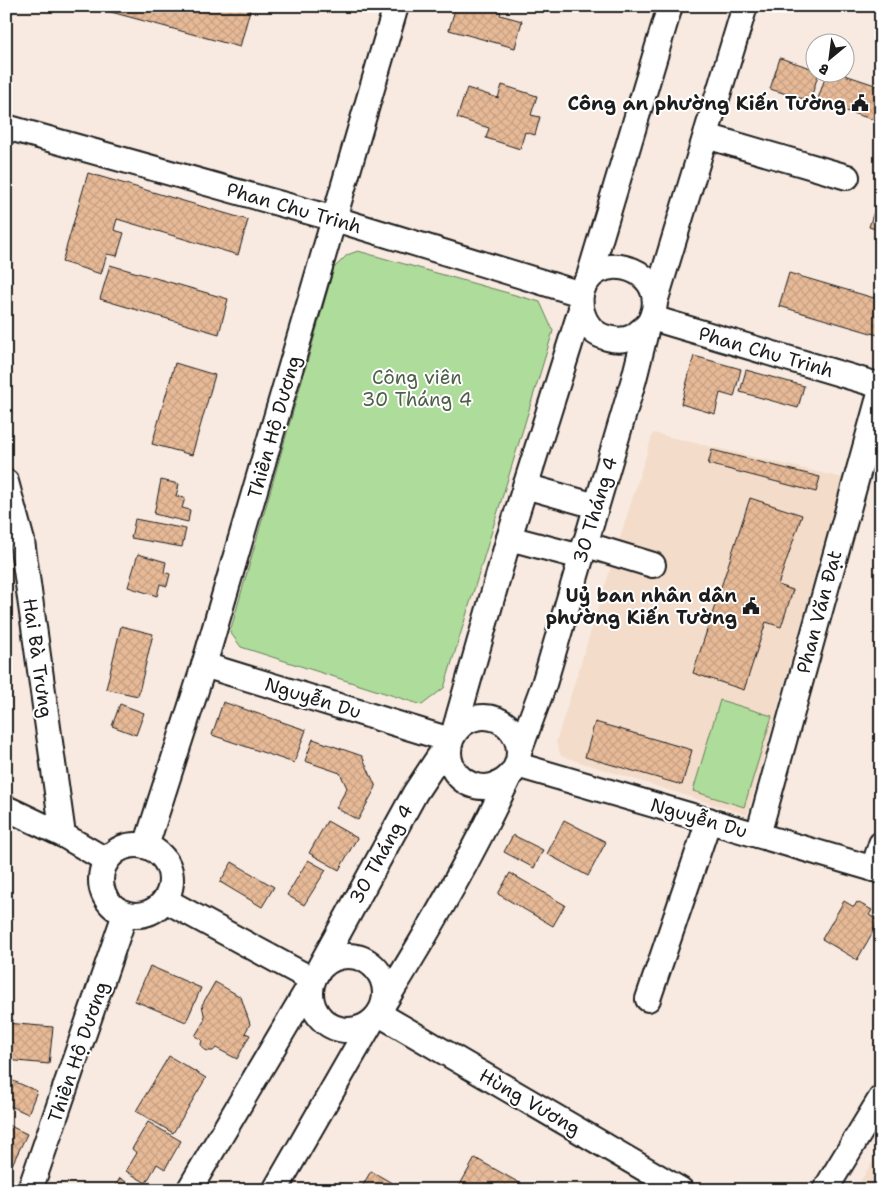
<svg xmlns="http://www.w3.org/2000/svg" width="887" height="1196" font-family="'Shantell Sans',sans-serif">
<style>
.built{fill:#f3dcca}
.green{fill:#aedc9a;stroke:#657c5b}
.building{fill:url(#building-cross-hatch);stroke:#1c1c1c}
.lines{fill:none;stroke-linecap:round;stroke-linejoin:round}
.minor-casing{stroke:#1c1c1c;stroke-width:28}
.minor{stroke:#fff;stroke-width:24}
.labels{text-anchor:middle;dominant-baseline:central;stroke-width:4;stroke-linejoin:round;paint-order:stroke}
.poi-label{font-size:19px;font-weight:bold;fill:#1c1c1c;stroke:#fff;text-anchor:end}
.street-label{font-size:19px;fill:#1c1c1c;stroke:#fff}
.park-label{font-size:19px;fill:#4f5f48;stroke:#fff}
</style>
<defs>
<pattern id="building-cross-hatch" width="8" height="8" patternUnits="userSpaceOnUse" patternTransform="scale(1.25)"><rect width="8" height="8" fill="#e7ba97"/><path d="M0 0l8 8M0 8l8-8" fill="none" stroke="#c69f82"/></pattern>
</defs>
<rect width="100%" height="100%" fill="#f8eae0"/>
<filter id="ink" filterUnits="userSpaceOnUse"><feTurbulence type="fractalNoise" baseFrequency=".02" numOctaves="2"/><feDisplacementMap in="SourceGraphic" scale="10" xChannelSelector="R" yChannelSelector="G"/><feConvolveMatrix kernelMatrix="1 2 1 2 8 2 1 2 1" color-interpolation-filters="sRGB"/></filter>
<g filter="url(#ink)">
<!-- built -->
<g class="built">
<path d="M653,433L843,478L747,815L561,756L556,742Z"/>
<path d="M881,1148V1190H855Z"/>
</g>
<!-- green -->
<g class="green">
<path d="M358,251L540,302L553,331L444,688L422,705L241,647L230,632L334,268L347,255Z"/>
<path d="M720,700L772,716L744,807L693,791Z"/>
</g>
<!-- building -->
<g class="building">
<path d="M89,6H251L240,47Z"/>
<path d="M456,6H469L481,10L482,7L501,12L500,15L522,21L515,48L449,30Z"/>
<path d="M780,58L814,69V72H819L810,101L770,89Z"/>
<path d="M827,72H836L881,87V122L817,102Z"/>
<path d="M502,85L537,96L531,115L540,117L535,135L525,132L520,149L486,138L489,128L457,118L467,88L498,98Z"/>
<path d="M88,173L248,220L238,255L117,219L114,230L124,233L117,256L107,254L101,274L62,262Z"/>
<path d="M881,189V231L869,227Z"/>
<path d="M110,265L228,299L219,334L100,299Z"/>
<path d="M789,273L874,298L881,275V336L779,306Z"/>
<path d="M694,356L741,369L734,397L720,393L715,414L681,404Z"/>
<path d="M175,363L215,375L192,455L152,444Z"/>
<path d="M746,370L804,386L798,408L740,392Z"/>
<path d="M712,450L820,477L816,492L708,464Z"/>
<path d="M161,480L179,484L176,496L185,498L182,508L190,510L188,522L154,514Z"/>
<path d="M750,498L802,515L778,585L793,590L781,627L766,622L744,690L693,673Z"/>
<path d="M135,519L186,529L182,547L131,538Z"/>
<path d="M138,554L166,562L164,572L170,574L167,586L160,584L157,596L128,587Z"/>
<path d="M121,626L153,634L138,696L106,689Z"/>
<path d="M223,702L306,730L294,763L212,735Z"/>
<path d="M120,704L144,713L136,735L112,726Z"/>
<path d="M595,722L692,750L682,785L585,757Z"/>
<path d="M313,739L362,756L376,787L358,820L336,808L347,788L340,773L305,761Z"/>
<path d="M564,820L606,842L588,876L547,854Z"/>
<path d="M327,821L357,838L339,870L309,853Z"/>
<path d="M513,835L543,850L534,868L504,852Z"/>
<path d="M308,860L326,870L304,905L287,895Z"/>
<path d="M232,862L274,887L262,907L220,882Z"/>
<path d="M510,873L565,905L553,926L498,894Z"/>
<path d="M844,901L854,907L857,902L872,910L869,915L879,921L857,960L822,939Z"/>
<path d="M150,966L201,988L186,1022L135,1001Z"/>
<path d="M215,982L241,997L250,1024L245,1033L250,1035L237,1059L216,1048L213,1051H208L203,1049L201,1044L202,1040L195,1036L205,1019L202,1005Z"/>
<path d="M6,1023L53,1027L49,1064L6,1060Z"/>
<path d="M169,1056L206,1078L173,1133L136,1111Z"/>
<path d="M6,1078L37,1091L28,1114L6,1104Z"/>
<path d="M148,1122L181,1141L165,1169L157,1164L146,1183L126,1171L137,1153L132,1149Z"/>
<path d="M6,1124L27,1134L9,1171L6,1170Z"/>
<path d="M475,1158L532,1190H457Z"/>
<path d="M371,1171L404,1190H360Z"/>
<path d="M120,1178L139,1190H113Z"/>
</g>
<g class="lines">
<!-- minor casing -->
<g class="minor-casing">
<g id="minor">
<path d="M6,127L335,219L581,294"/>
<path d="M706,136L847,177"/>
<path d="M588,280L670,6"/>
<path d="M655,302L745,6"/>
<path d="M652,318L881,386"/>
<path d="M6,482L22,541L63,835"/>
<path d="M525,486L596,506"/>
<path d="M509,538L581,557"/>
<path d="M584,544L653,565"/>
<path d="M204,665L450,740L415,793L317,972"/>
<circle cx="484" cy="752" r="35"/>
<path d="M454,732L509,538L581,309C581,304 580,298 581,294C592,249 663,264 654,310C652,318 650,324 643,329C640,331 637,334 634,336C619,344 595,338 587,323C584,319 583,314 581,309"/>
<path d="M520,749L544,684L634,379L647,327"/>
<path d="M517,765L881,871"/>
<path d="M6,808L63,835L106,860"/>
<path d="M758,835L881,390"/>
<circle cx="136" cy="880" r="35"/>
<path d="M146,846L204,665L396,6"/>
<path d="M873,869L881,844"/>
<path d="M165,900L313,980L189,1190"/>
<circle cx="348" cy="993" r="37"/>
<path d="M648,999L709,820"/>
<path d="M384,1003C429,931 472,856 508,779"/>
<path d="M379,1014L681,1190"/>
<path d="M30,1190L125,914"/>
<path d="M275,1190L371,1023"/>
<path d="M825,1190L881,1098"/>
</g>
</g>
<!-- minor -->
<use href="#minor" class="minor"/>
</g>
</g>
<!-- icons -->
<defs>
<g id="civic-bare" transform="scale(1.35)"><path d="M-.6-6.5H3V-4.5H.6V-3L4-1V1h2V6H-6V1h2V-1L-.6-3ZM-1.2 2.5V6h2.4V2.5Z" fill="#1c1c1c" stroke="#fff" stroke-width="2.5" paint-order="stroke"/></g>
</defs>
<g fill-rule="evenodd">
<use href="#civic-bare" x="860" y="103"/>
<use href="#civic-bare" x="751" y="606"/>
</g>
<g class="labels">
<!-- poi labels -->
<g class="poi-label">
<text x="846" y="103">Công an phường Kiến Tường</text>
<text x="737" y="595">Uỷ ban nhân dân<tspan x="737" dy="22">phường Kiến Tường</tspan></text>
</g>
<!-- street labels -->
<g class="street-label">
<text transform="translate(294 208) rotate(16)">Phan Chu Trinh</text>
<text transform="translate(766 352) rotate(16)">Phan Chu Trinh</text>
<text transform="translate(274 427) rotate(-74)">Thiên Hộ Dương</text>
<text transform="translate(595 510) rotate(-73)">30 Tháng 4</text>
<text transform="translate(819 612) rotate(-75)">Phan Văn Đạt</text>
<text transform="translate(38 658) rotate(82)">Hai Bà Trưng</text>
<text transform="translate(313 698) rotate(17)">Nguyễn Du</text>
<text transform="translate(699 818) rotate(16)">Nguyễn Du</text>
<text transform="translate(381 854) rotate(-61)">30 Tháng 4</text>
<text transform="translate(78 1052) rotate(-71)">Thiên Hộ Dương</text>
<text transform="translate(530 1102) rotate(30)">Hùng Vương</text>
</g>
<!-- park labels -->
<g class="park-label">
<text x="417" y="377">Công viên<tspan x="417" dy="22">30 Tháng 4</tspan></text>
</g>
</g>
<!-- margin -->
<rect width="887" height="1196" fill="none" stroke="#fff" stroke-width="25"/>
<rect x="12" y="12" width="862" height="1171" fill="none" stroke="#1c1c1c" stroke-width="2" filter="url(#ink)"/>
<!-- north arrow -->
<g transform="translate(830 58) rotate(209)"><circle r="24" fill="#ffffff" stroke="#a4a4a4"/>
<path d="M0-4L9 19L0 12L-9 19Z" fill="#1c1c1c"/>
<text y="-8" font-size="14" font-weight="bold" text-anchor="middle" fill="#1c1c1c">B</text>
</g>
</svg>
